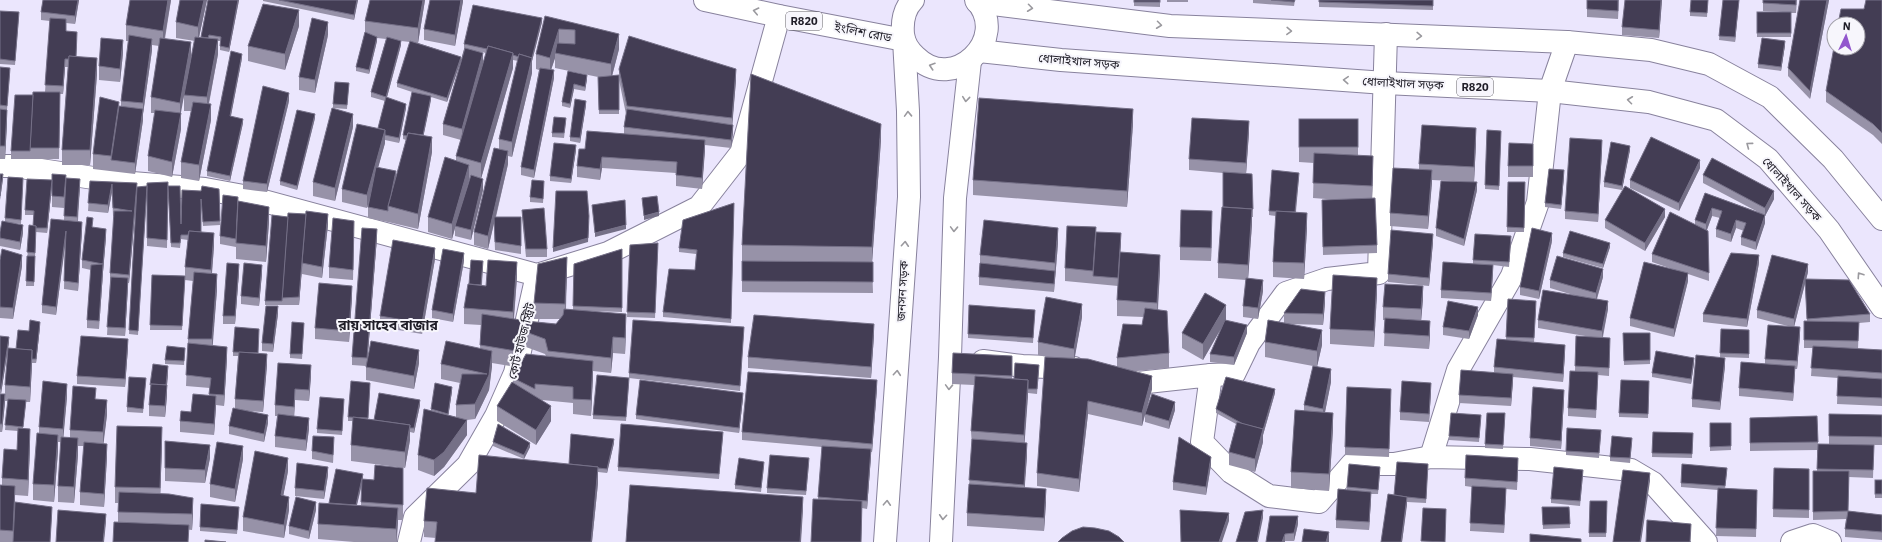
<svg xmlns="http://www.w3.org/2000/svg" width="1882" height="542" font-family="'IBM Plex Sans','Noto Sans Bengali',sans-serif">
<style>
.lines{fill:none;stroke-linecap:round;stroke-linejoin:round}
.minor-casing{stroke:#88829d;stroke-width:24}
.major-casing{stroke:#88829d;stroke-width:24}
.minor{stroke:#fff;stroke-width:22}
.major{stroke:#fff;stroke-width:22}
.wall{fill:#9792a8;fill-rule:evenodd}
.shaded-wall{fill:#757087}
.building{fill:#433d54;stroke:#757087}
.oneway{stroke:#9a999e}
.labels{text-anchor:middle;dominant-baseline:central;stroke-width:4;stroke-linejoin:round;paint-order:stroke}
.shield{fill:#f7f6fc;stroke:#605e67;stroke-width:1}
.shield-label{font-size:11px;font-weight:bold;fill:#1f1d27}
.street-label{font-size:12px;fill:#1f1d27;stroke:#f7f6fc}
.quarter-label{font-size:14px;font-weight:bold;fill:#1f1d27;stroke:#f7f6fc}
</style>
<rect width="100%" height="100%" fill="#ebe6fd"/>
<g class="lines">
<!-- minor casing -->
<g class="minor-casing">
<g id="minor">
<path d="M0,166H14L120,182L205,189L249,197L537,275L608,253L699,207L741,153L779,16"/>
<path d="M983,361L1022,366L1074,368"/>
<path d="M1211,375L1234,374L1249,343L1286,293L1327,279L1379,273L1386,34"/>
<path d="M1123,379L1138,383L1211,375L1202,442L1231,472L1269,496L1319,502L1352,464H1394L1431,457L1530,459L1631,470L1653,483L1706,542"/>
<path d="M1431,457L1458,370L1512,276L1538,202L1550,91L1567,42"/>
<path d="M409,542L415,517L468,465L496,416L515,373L537,275"/>
<path d="M1792,542L1813,535L1830,542"/>
</g>
</g>
<!-- major casing -->
<g class="major-casing">
<g id="major">
<path d="M705,0L779,16L904,40L908,111L909,197L885,542"/>
<path d="M913,0C904,9 902,22 903,34C904,43 909,51 916,57C953,94 1011,39 976,0"/>
<path d="M977,2L1170,26L1567,42L1651,50L1709,64L1770,97L1833,159L1882,219"/>
<path d="M979,51L1061,60L1385,83L1550,91L1649,102L1716,120L1768,159L1829,230L1882,307"/>
<path d="M941,542L950,357L955,198L970,61"/>
</g>
</g>
<!-- minor -->
<use href="#minor" class="minor"/>
<!-- major -->
<use href="#major" class="major"/>
</g>
<!-- wall -->
<g class="wall">
<path d="M43,0H79L75,24L66,23V31L77,40L76,57L97,74L90,165H62V150L68,67H65L63,94H60L59,159H11V151L33,95L45,92L50,21L41,20V12Z"/>
<path d="M171,0L165,39L191,57L184,95L195,41L176,38V22L180,0H207L199,37H201L208,0H239L229,52L220,50V41H218V54L209,104L211,120L199,181L181,178V162L192,111H184V95L180,113L181,129L172,177L148,171V156L155,113H151V97L159,46L152,45V50L143,114V120L135,174L93,169V154L119,106H121V101L129,41H126V25Z"/>
<path d="M263,0H358L354,20L263,1Z"/>
<path d="M425,0L418,43L461,57L447,102L431,97L423,135L432,152L418,229L388,222L368,218V207L370,197L367,208L342,202V189L378,128L385,101L371,97V92L386,39L377,38V41L369,74L356,71V67L365,32V21ZM401,41L410,42L397,83V87L415,93L403,135V139L406,140L396,178L378,167L385,143V140L399,143L406,108L387,97L401,45Z"/>
<path d="M463,0L455,46L424,40V29Z"/>
<path d="M1134,0H1160V7L1134,6Z"/>
<rect x="1167" y="0" width="21" height="2"/>
<path d="M1253,0H1295L1294,6L1253,3Z"/>
<path d="M1319,0H1433V10L1319,7Z"/>
<path d="M1587,0H1619L1618,19L1587,17Z"/>
<path d="M1662,0L1659,38L1622,35V27Z"/>
<path d="M1708,0L1707,17L1690,16V12Z"/>
<path d="M1723,0H1739L1735,42L1719,40Z"/>
<path d="M1763,0H1797L1796,13H1791V37H1757V12H1783L1763,11Z"/>
<path d="M1800,0H1829L1810,99L1788,76V68Z"/>
<path d="M1882,0V144L1873,135L1826,102V91L1864,9Z"/>
<path d="M0,11L19,16L15,65L0,64Z"/>
<path d="M545,16L619,49L612,76L619,75V69L736,80L732,125L733,133L731,148L705,145L702,189L676,186V173L602,168L600,180L577,177V166L585,149L624,134V127L626,114L619,80V114H599L598,77L555,68V58L551,70L554,78L534,178L521,175V167L539,70L536,69V54Z"/>
<path d="M542,22L532,61V73L512,157L508,156V164L496,217H521V254L495,250L494,222L488,249L474,245V232L499,149V139L518,61L513,60V68L481,178L483,190L471,240L455,236V228L452,239L428,232V217L456,161V156L461,140L443,135V124L464,49V44ZM481,52L486,53L483,63Z"/>
<path d="M299,26L285,70L248,61V46Z"/>
<path d="M328,35L315,93L299,90V77Z"/>
<path d="M1785,45L1781,71L1758,68V64Z"/>
<path d="M123,53L120,82L99,80V66Z"/>
<path d="M242,58L231,116L243,123L230,181L207,176V171Z"/>
<path d="M0,67L10,72L7,110V123L5,159H0Z"/>
<path d="M568,71L587,79L585,91L574,89L570,108L562,106V102Z"/>
<path d="M349,83L347,109L333,108V104Z"/>
<path d="M289,101L267,192L243,189V181Z"/>
<path d="M586,105L580,143L570,141V137Z"/>
<path d="M315,118L297,190L280,185V181Z"/>
<path d="M1299,119H1358V155L1373,172L1372,199L1377,245V253L1323,255L1322,200H1339L1313,198L1314,163L1299,162Z"/>
<path d="M566,122L564,138L552,137V133Z"/>
<path d="M1133,124L1127,207L973,195V180Z"/>
<path d="M353,127L335,201L313,196V182Z"/>
<path d="M1487,130L1501,131L1499,190L1485,189Z"/>
<path d="M1249,132L1246,174H1252L1253,217H1252V224L1248,278L1263,291L1258,319L1243,317V306L1246,280L1218,278V263L1223,207V173L1189,170V159Z"/>
<path d="M881,140L872,262L873,293L742,292V245Z"/>
<path d="M1476,143L1474,182L1432,180L1428,229L1390,226V213L1419,169V164Z"/>
<path d="M1602,148L1598,222L1565,219V211Z"/>
<path d="M576,150L571,183L550,181V176Z"/>
<path d="M1630,150L1622,190L1604,187V182Z"/>
<path d="M1533,155V177H1508V166Z"/>
<path d="M1700,168L1679,211L1630,188V180Z"/>
<path d="M1564,175L1561,209L1545,207V203Z"/>
<path d="M1703,175L1774,199L1765,216V223L1756,250L1741,245V237L1744,231L1736,228L1731,242L1716,237V229L1720,218L1712,216L1707,230L1708,231L1709,281L1688,274V281L1674,337L1630,326V318L1678,271L1652,262V254L1695,224V220L1705,193L1758,212L1703,183Z"/>
<path d="M1299,177L1296,212L1307,228L1304,279L1273,277V262L1276,216L1269,215V211Z"/>
<path d="M23,178L21,224L13,223L23,233L20,250L0,246V232L5,222V218Z"/>
<path d="M66,178L80,186L78,221L82,230L78,291L64,289L65,244L56,315L42,313V305L64,220L65,200L64,208L52,207V186L47,233L36,232L34,286H26L29,225L33,226L34,215H25V210L52,180Z"/>
<path d="M90,181L137,187L147,191L138,335L129,334L136,200L129,283H128L125,336L107,335L110,281V273L114,216H113L112,192L108,213L88,211Z"/>
<path d="M1508,182H1525L1524,232H1507Z"/>
<path d="M147,183L168,186L181,224L201,191L219,189L220,225L203,226L201,203V232L214,246L212,274L217,290L212,346L227,358L224,406L216,405L214,435L180,432V421L209,395L210,388L186,386L188,339L193,281L185,280L182,330H150L152,275L185,276V267L188,240L181,239L180,248L171,247L168,190L167,248L147,246Z"/>
<path d="M544,185L543,203L530,202V197Z"/>
<path d="M1477,190L1464,246L1436,236V228Z"/>
<path d="M734,203L731,323L663,317V312L695,270L696,254L679,252V248Z"/>
<path d="M522,210L547,249V257H526L522,218Z"/>
<path d="M1665,217L1645,251L1605,228V220Z"/>
<path d="M269,222L266,262L236,259V246V247L220,244V236Z"/>
<path d="M1212,224L1211,261L1180,260V247Z"/>
<path d="M328,225L322,278L302,274V264L299,305H265V301Z"/>
<path d="M93,227L106,237L103,272L99,329L87,328V320L91,270L82,268V260Z"/>
<path d="M354,232L353,280L329,278V267Z"/>
<path d="M1096,232L1121,241L1118,286L1065,281V268Z"/>
<path d="M377,237L367,363H419L414,389L366,380V366L352,365V357Z"/>
<path d="M1511,241L1509,267L1493,265L1491,301L1441,298V290L1473,264V260Z"/>
<path d="M1552,241L1539,299L1520,295V287Z"/>
<path d="M1433,242L1429,286L1388,282V274Z"/>
<path d="M1058,243L1054,292L979,285V277L980,263V255Z"/>
<path d="M630,245L658,247L655,318L627,317Z"/>
<path d="M1610,247L1603,268L1563,257V253Z"/>
<path d="M622,249V312L590,311L626,329L625,354L613,353L611,373L593,371L591,416L573,414V403L542,400L551,421L536,445L497,421V406L513,382V378L546,356L545,354L526,347V321L556,324L560,319H534V303L567,273L566,309L573,310L574,264Z"/>
<path d="M435,259L422,334L380,327V316Z"/>
<path d="M0,260L22,266L13,319L0,318Z"/>
<path d="M464,261L453,322L432,318V310Z"/>
<path d="M1759,263L1747,327L1703,322V314Z"/>
<path d="M483,265L482,285L486,286L517,277L514,319L521,336L516,367L492,363L489,390L475,419L467,420V435L444,467L434,476L418,470V455L431,411V409L452,391L448,415L456,417V405L460,383L441,379V364L480,349L481,325L464,324V308L469,284Z"/>
<path d="M1160,270L1158,310L1169,353V368L1136,371L1152,389L1145,414L1175,410L1169,429L1145,422V414L1142,426L1088,414L1079,492L1037,486V473L1051,358L1038,355V342L1082,317L1074,359L1117,366V358L1142,325L1144,317L1117,316V300Z"/>
<path d="M239,272L235,324H223V316Z"/>
<path d="M1808,272L1806,279L1870,314V322L1859,323L1858,349L1882,350V406L1837,404L1838,378L1811,376L1813,348H1804V321H1807L1805,283L1794,327L1800,335L1797,369H1795L1793,401L1739,396V388L1765,364V359L1792,327L1757,318V310Z"/>
<path d="M262,273L259,306L241,304V296Z"/>
<path d="M1603,277L1597,299L1608,309L1603,337L1610,346L1609,376L1598,375L1596,418L1568,416V408L1575,371L1576,336L1591,337L1538,328V320L1580,297L1550,288V280Z"/>
<path d="M1377,293L1374,347L1330,344V329Z"/>
<path d="M352,297L349,342L315,339V328Z"/>
<path d="M1423,299L1421,320L1430,334L1429,349L1384,346L1385,320H1383V307Z"/>
<path d="M1508,299L1536,309L1534,342L1565,353L1563,382L1513,377L1511,406L1459,403V395L1494,373V367L1506,340Z"/>
<path d="M1325,303L1323,325L1290,324L1322,345L1317,366L1331,382L1325,412L1333,429L1329,491L1291,488V472L1304,411V405L1313,366L1265,357V342L1284,323V313Z"/>
<path d="M1035,310L1033,343L968,338V334Z"/>
<path d="M278,314L273,352L262,351V343Z"/>
<path d="M1478,315L1469,339L1443,335V327Z"/>
<path d="M1226,320L1247,333L1234,365L1210,362V354L1222,326L1203,360L1182,348V333Z"/>
<path d="M304,323L302,359L290,358V354Z"/>
<path d="M40,326L36,363H32L30,402H26L23,428L30,445L28,496L15,495V502L52,515L50,542H0V485H2V478L17,450L18,431L5,430L8,401H5V385L16,349L29,331Z"/>
<path d="M744,327L740,391L629,378V373Z"/>
<path d="M1721,329L1749,330V358L1720,357Z"/>
<path d="M1623,333H1650V364L1624,365Z"/>
<path d="M874,335L871,378L748,368V357Z"/>
<path d="M0,336L9,342L1,394L0,393Z"/>
<path d="M128,347L125,387L77,384V376Z"/>
<path d="M185,348L184,365L165,364V360Z"/>
<path d="M233,352L258,353L267,365L263,412L247,411L268,423L264,442L229,434V426L235,408V399L238,356H233Z"/>
<path d="M1694,363L1691,384L1652,377V373Z"/>
<path d="M1725,366L1720,410L1692,407V399Z"/>
<path d="M1012,367V379H1014L1039,370L1037,394L1028,393L1024,443L1027,456L1024,488L1046,502L1044,531L967,526V513L972,447L971,431L974,385L952,384V373Z"/>
<path d="M168,374L167,385V396L165,417L149,416V405Z"/>
<path d="M311,376L309,401L295,400L294,416L309,429L306,451L275,447V436L277,416H275V405Z"/>
<path d="M146,378L143,413L127,412V407Z"/>
<path d="M629,382L626,421L593,419V415Z"/>
<path d="M1649,386L1648,418L1619,417V413Z"/>
<path d="M370,387L368,419L374,420L420,405L414,433L410,432V440L405,468L351,461V445L353,421H348V417Z"/>
<path d="M877,388L872,452H871L867,509L862,508L861,542H811L818,499L822,447L742,440V432Z"/>
<path d="M1431,391L1429,422L1400,420V412Z"/>
<path d="M1275,393L1263,435V442L1255,472L1229,465V452L1236,424L1216,413V409Z"/>
<path d="M0,394L5,402L2,432H0Z"/>
<path d="M67,397L63,437L70,438V430L96,399L107,415L103,443L107,457L104,507L80,505V492L84,446H78V455L74,503L58,502V486L61,442H58V451L54,502L33,500V484L39,433V427Z"/>
<path d="M1391,397L1389,457L1345,455V447Z"/>
<path d="M743,398L739,433L636,419V415Z"/>
<path d="M1564,398L1561,449L1530,446V438Z"/>
<path d="M344,399L342,435L317,433V429Z"/>
<path d="M1829,414L1882,415V445H1874L1873,478L1849,477L1848,511L1882,515V540L1845,537V529L1846,519L1813,520V471H1817V450L1750,451V418L1817,416L1818,444H1829Z"/>
<path d="M1505,418L1503,449L1485,448V444Z"/>
<path d="M1481,419L1479,442L1449,440V436Z"/>
<path d="M1710,423H1731V450L1710,451Z"/>
<path d="M1653,432L1693,433L1692,458L1652,457Z"/>
<path d="M1601,434L1599,458L1566,455V451Z"/>
<path d="M723,436L719,479L618,471V467Z"/>
<path d="M165,441L210,458L205,483L165,481Z"/>
<path d="M493,442L530,447L524,459L493,446Z"/>
<path d="M1632,442L1630,463L1610,461V457Z"/>
<path d="M162,443L160,494L193,513L192,530L118,522V503H115V487Z"/>
<path d="M614,443L607,473L598,472V483L592,542H435L436,538L424,537V521L476,493L569,464Z"/>
<path d="M334,445L333,463L312,459V451Z"/>
<path d="M243,459L235,502L210,497V484Z"/>
<path d="M809,463L806,495L767,493V488Z"/>
<path d="M1428,464L1426,503L1407,502L1402,542H1381L1394,495Z"/>
<path d="M1211,465L1206,495L1173,490V482Z"/>
<path d="M764,466L761,492L735,489V485Z"/>
<path d="M1518,466L1517,490L1506,489L1504,533L1470,531L1472,487L1465,486V478Z"/>
<path d="M403,468V520H398L397,542H354L318,539V524L329,503L363,479L374,480ZM362,485L361,505H357Z"/>
<path d="M1774,468L1809,469V518L1773,517Z"/>
<path d="M288,471L283,496L289,510L284,538L243,531V517Z"/>
<path d="M1380,471L1378,494H1371L1369,530L1336,528V520L1347,490V487Z"/>
<path d="M1727,472L1725,489L1757,498L1756,537L1716,536L1718,490L1681,487V483Z"/>
<path d="M1583,474L1580,506L1551,503V499Z"/>
<path d="M328,475L324,499L295,496V488Z"/>
<rect x="1875" y="480" width="7" height="18"/>
<path d="M1590,501H1607L1606,537H1589Z"/>
<path d="M1542,507H1569L1570,528L1543,529Z"/>
<path d="M316,510L309,539L289,534V526Z"/>
<path d="M239,511L237,534L200,531V527Z"/>
<path d="M1298,524L1294,541H1285V542H1266Z"/>
</g>
<!-- shaded-wall -->
<g class="shaded-wall">
<path d="M78,0H79L75,24V16Z"/>
<path d="M168,0H171L163,47V31Z"/>
<path d="M204,0H207L198,42V27Z"/>
<path d="M238,0H239L229,52V48Z"/>
<path d="M357,0H358L354,20V15Z"/>
<path d="M423,0H425L418,43V28Z"/>
<path d="M461,0H463V2L455,46V35Z"/>
<path d="M1661,0H1662L1659,38V30Z"/>
<path d="M1739,0L1735,42V37Z"/>
<path d="M1827,0H1829L1810,99V91Z"/>
<path d="M299,10V26L285,70V54Z"/>
<path d="M542,18V22L532,61V73L512,157V142Z"/>
<path d="M328,22V35L315,93V80Z"/>
<path d="M559,29V44L555,53V58L550,73V58Z"/>
<path d="M619,34V49L611,80V64Z"/>
<path d="M377,37V41L369,74V70Z"/>
<path d="M152,39V50L143,114V103Z"/>
<path d="M218,39V54L207,112V97Z"/>
<path d="M123,40V53L120,82V69Z"/>
<path d="M401,41V45L386,101V97Z"/>
<path d="M1785,41V45L1781,71V67Z"/>
<path d="M191,42V57L180,118V103Z"/>
<path d="M483,53V64L462,140V129Z"/>
<path d="M513,53V68L481,179V163Z"/>
<path d="M242,54V58L230,120V116Z"/>
<path d="M461,57V61L447,102V98Z"/>
<path d="M97,58V74L90,165V150Z"/>
<path d="M65,59V67L63,94V86Z"/>
<path d="M736,69V80L732,129V118Z"/>
<path d="M554,70V78L534,178V170Z"/>
<path d="M587,75V79L585,91V87Z"/>
<path d="M574,84V89L570,108V104Z"/>
<path d="M289,93V101L267,192V184Z"/>
<path d="M431,96V100L422,143V139Z"/>
<path d="M586,101V105L580,143V138Z"/>
<path d="M211,104V120L199,181V165Z"/>
<path d="M406,104V108L399,143V138Z"/>
<path d="M143,109V120L135,174V163Z"/>
<path d="M1133,109V124L1127,207V191Z"/>
<path d="M7,110V123L5,159V146Z"/>
<path d="M181,113V129L172,177V162Z"/>
<path d="M315,114V118L297,190V186Z"/>
<path d="M353,114V127L335,201V188Z"/>
<path d="M243,119V123L230,181V176Z"/>
<path d="M1249,121V132L1246,174V163Z"/>
<path d="M881,124V140L872,263V247Z"/>
<path d="M733,125V133L731,148V140Z"/>
<path d="M1476,128V143L1474,182V167Z"/>
<path d="M385,130V143L367,208V195Z"/>
<path d="M432,137V152L418,229V214Z"/>
<path d="M705,140V151L702,189V178Z"/>
<path d="M1602,140V148L1598,222V214Z"/>
<path d="M576,145V150L571,183V179Z"/>
<path d="M1630,146V150L1622,190V186Z"/>
<path d="M508,151V164L488,249V236Z"/>
<path d="M1373,156V172L1372,201V186Z"/>
<path d="M602,157V168L600,180V169Z"/>
<path d="M1700,160V168L1679,211V203Z"/>
<path d="M469,165V180L455,226V228L452,239V224Z"/>
<path d="M1432,170V183L1428,229V216Z"/>
<path d="M1564,170V175L1561,209V205Z"/>
<path d="M396,171V182L389,206Z"/>
<path d="M3,174V179L0,200V196Z"/>
<path d="M80,179V186L77,225V217Z"/>
<path d="M483,179V190L471,240V230Z"/>
<path d="M52,180V185L47,233V228Z"/>
<path d="M1477,182V190L1464,246V239Z"/>
<path d="M137,183V191L129,283V275Z"/>
<path d="M112,184V192L108,213V205Z"/>
<path d="M1774,191V199L1765,216V208Z"/>
<path d="M269,207V222L266,262V246Z"/>
<path d="M1712,208V216L1706,232V224Z"/>
<path d="M1252,209V224L1248,280V265Z"/>
<path d="M1665,209V217L1645,251V243Z"/>
<path d="M1212,211V224L1211,261V248Z"/>
<path d="M659,212V216L644,220V216Z"/>
<path d="M1307,213V228L1304,279V263Z"/>
<path d="M306,214V222L299,305V297Z"/>
<path d="M328,214V225L322,278V267Z"/>
<path d="M1765,215V223L1756,250V242Z"/>
<path d="M1736,220V228L1731,242V234Z"/>
<path d="M589,221L588,242L553,252V248Z"/>
<path d="M82,222V230L78,291V283Z"/>
<path d="M23,225V233L20,250V242Z"/>
<path d="M626,225V229L595,237V233Z"/>
<path d="M1058,228V243L1054,292L1055,263Z"/>
<path d="M106,229V237L103,272L99,329L103,264Z"/>
<path d="M377,229V237L367,366V358Z"/>
<path d="M66,231V239L56,315V307Z"/>
<path d="M214,233V246L211,283V270Z"/>
<path d="M1121,233V241L1118,286V278Z"/>
<path d="M1552,233V241L1539,299V291Z"/>
<path d="M1433,234V242L1429,286V278Z"/>
<path d="M1610,243V247L1603,268V264Z"/>
<path d="M435,248V259L422,334V323Z"/>
<path d="M464,253V261L453,322V314Z"/>
<path d="M22,255V266L13,319V308Z"/>
<path d="M1160,255V270L1157,318V303Z"/>
<path d="M1759,255V263L1747,327V319Z"/>
<path d="M567,257V273L565,319V304Z"/>
<path d="M517,262V277L513,327V312Z"/>
<path d="M239,264V272L235,324V316Z"/>
<path d="M1808,264V272L1794,327V319Z"/>
<path d="M262,265V273L259,306V298Z"/>
<path d="M1493,265V273L1491,301V293Z"/>
<path d="M1603,269V277L1596,301V293Z"/>
<path d="M1688,273V281L1674,337V329Z"/>
<path d="M217,274V290L212,355V339Z"/>
<path d="M128,278V286L125,336V328Z"/>
<path d="M1377,278V293L1374,347V331Z"/>
<path d="M1263,280V291L1258,319V308Z"/>
<path d="M352,286V297L349,342V331Z"/>
<path d="M1423,286V299L1421,322V309Z"/>
<path d="M1325,292V303L1323,325V314Z"/>
<path d="M1608,301V309L1602,339V331Z"/>
<path d="M1082,304V317L1074,362V349Z"/>
<path d="M1226,305V320L1203,360V344Z"/>
<path d="M278,306V314L273,352V344Z"/>
<path d="M1478,307V315L1469,339V331Z"/>
<path d="M626,314V329L625,354V338Z"/>
<path d="M521,320V336L516,367V351Z"/>
<path d="M1430,321V334L1429,349V336Z"/>
<path d="M40,322V326L36,363V359Z"/>
<path d="M874,324V335L871,378V367Z"/>
<path d="M1247,325V333L1234,365V357Z"/>
<path d="M1800,327V335L1797,369V361Z"/>
<path d="M1322,330V345L1317,367V351Z"/>
<path d="M9,337V342L1,394V389Z"/>
<path d="M613,337V353L611,373V358Z"/>
<path d="M128,339V347L125,387V379Z"/>
<path d="M1565,345V353L1563,382V374Z"/>
<path d="M227,347V358L224,406V395Z"/>
<path d="M32,350V365L30,402V387Z"/>
<path d="M419,350V363L414,389V376Z"/>
<path d="M492,351V367L489,390L475,419V404Z"/>
<path d="M267,354V365L263,412V401Z"/>
<path d="M1694,358V363L1691,384V379Z"/>
<path d="M1725,358V366L1720,410V402Z"/>
<path d="M593,361V377L591,416V400Z"/>
<path d="M311,365V376L309,401V390Z"/>
<path d="M168,366V374L166,395V387Z"/>
<path d="M1795,366V374L1793,401V393Z"/>
<path d="M1331,369V382L1323,422V409Z"/>
<path d="M1513,374V382L1511,406V398Z"/>
<path d="M1152,376V389L1142,426V413Z"/>
<path d="M877,380V388L872,452V444Z"/>
<path d="M1028,380V396L1024,451V435Z"/>
<path d="M1431,383V391L1429,422V414Z"/>
<path d="M67,384V397L63,442V429Z"/>
<path d="M167,385V396L165,417V406Z"/>
<path d="M452,387V391L448,418V414Z"/>
<path d="M295,389V400L294,418V407Z"/>
<path d="M1275,389V393L1263,435V442L1255,472V459L1263,429Z"/>
<path d="M1564,390V398L1561,449V441Z"/>
<path d="M743,393V398L739,433V428Z"/>
<path d="M5,394V402L2,432V424Z"/>
<path d="M216,396V407L214,435V424Z"/>
<path d="M107,400V415L103,448V432Z"/>
<path d="M420,400V405L414,433V428Z"/>
<path d="M1088,401V414L1079,492V479Z"/>
<path d="M1175,402V410L1169,429V421Z"/>
<path d="M551,406V421L536,445V430Z"/>
<path d="M1333,413V429L1329,491V474Z"/>
<path d="M268,415V423L264,442V434Z"/>
<path d="M309,418V429L306,451V440Z"/>
<path d="M467,420V435L444,467L434,476V460Z"/>
<path d="M410,425V440L405,468V452Z"/>
<path d="M162,427V443L160,504V488Z"/>
<path d="M30,429V445L28,496V480Z"/>
<path d="M58,435V451L54,502V485Z"/>
<path d="M78,438V455L74,503V487Z"/>
<path d="M614,439V443L607,473V469Z"/>
<path d="M530,443V447L524,459V455Z"/>
<path d="M1027,443V456L1024,498V485Z"/>
<path d="M107,444V457L104,507V494Z"/>
<path d="M210,445V458L205,483V470Z"/>
<path d="M243,446V459L235,502V489Z"/>
<path d="M871,449V457L867,509V501Z"/>
<path d="M1211,457V465L1206,495V487Z"/>
<path d="M288,458V471L281,508V495Z"/>
<path d="M328,467V475L324,499V491Z"/>
<path d="M598,467V483L592,542H591Z"/>
<path d="M1650,473V481L1641,542H1640Z"/>
<path d="M363,474V478L355,513V508Z"/>
<path d="M15,486V499L13,542V531Z"/>
<path d="M1506,488V496L1504,533V525Z"/>
<path d="M1046,489V502L1044,531V518Z"/>
<path d="M1371,492V500L1369,530V522Z"/>
<path d="M289,497V510L284,538V525Z"/>
<path d="M803,497V510L801,542H800Z"/>
<path d="M1407,497V505L1402,542H1401Z"/>
<path d="M193,498V513L192,530V514Z"/>
<path d="M316,502V510L309,539V531Z"/>
<path d="M398,508V523L396,542V529Z"/>
<path d="M1263,510V518L1258,542H1257Z"/>
<path d="M1229,513V521L1222,542H1219Z"/>
<path d="M106,514V522L104,542H103Z"/>
<path d="M1298,516V524L1294,541V533Z"/>
<path d="M1329,532V542H1326Z"/>
<path d="M1285,534V542H1282Z"/>
</g>
<!-- building -->
<g class="building">
<path d="M43,0H78L75,16L41,12Z"/>
<path d="M130,0H168L163,31L126,25Z"/>
<path d="M180,0H204L198,27L176,22Z"/>
<path d="M208,0H238L229,48L220,46L221,37L209,35L208,38L201,37Z"/>
<path d="M279,0H357L354,15Z"/>
<path d="M370,0H423L418,28L365,21Z"/>
<path d="M430,0H461L455,35L424,29Z"/>
<rect x="1134" y="0" width="26" height="2"/>
<path d="M1271,0H1295L1294,2Z"/>
<path d="M1319,0H1433V6L1319,2Z"/>
<path d="M1587,0H1618V11L1587,9Z"/>
<path d="M1625,0H1661L1659,30L1622,27Z"/>
<path d="M1691,0H1708L1707,13L1690,12Z"/>
<path d="M1723,0H1739L1735,37L1719,36Z"/>
<path d="M1763,0H1796V5L1763,3Z"/>
<path d="M1800,0H1827L1810,91L1788,68Z"/>
<path d="M1866,0H1882V133L1873,124L1826,91L1834,47V48H1858V24H1838L1841,9H1864Z"/>
<path d="M263,4L299,10L285,54L248,46Z"/>
<path d="M473,5L542,18L532,58L519,54V57L513,55V53L488,46L487,49L464,44Z"/>
<path d="M0,11L19,12L15,61L0,59Z"/>
<rect x="1757" y="12" width="34" height="21"/>
<path d="M545,16L619,34L611,64L555,53L557,43L575,44V30L559,29L550,58L536,54Z"/>
<path d="M50,18L66,19V31L77,32L76,57L69,56V59H65L63,86L45,85Z"/>
<path d="M312,18L328,22L315,80L299,77Z"/>
<path d="M365,32L377,37L369,70L356,67Z"/>
<path d="M129,35L152,39L143,103L121,101Z"/>
<path d="M629,36L736,69L732,118L627,106L619,69Z"/>
<path d="M195,37L218,39L207,97L184,95Z"/>
<path d="M387,37L401,41L386,97L371,92Z"/>
<path d="M101,38L123,40L120,69L99,66Z"/>
<path d="M160,38L191,42L180,103L151,97Z"/>
<path d="M1762,38L1785,41L1781,67L1758,64Z"/>
<path d="M410,41L461,57L447,98L397,83Z"/>
<path d="M488,46L513,53L481,163L456,156Z"/>
<path d="M465,48L483,53L462,129L443,124Z"/>
<path d="M231,51L242,54L230,116L243,119L230,176L207,171Z"/>
<path d="M519,54L532,58L512,142L499,139Z"/>
<path d="M69,56L97,58L90,150H62Z"/>
<path d="M0,67L10,68L7,106L0,105Z"/>
<path d="M540,68L554,70L534,170L521,167Z"/>
<path d="M568,71L587,75L585,87L574,84L570,104L562,102Z"/>
<path d="M751,74L881,124L872,247L742,245Z"/>
<path d="M619,75V110H599L598,77Z"/>
<path d="M335,82L349,83L347,105L333,104Z"/>
<path d="M263,86L289,93L267,184L243,181Z"/>
<path d="M33,92H60L59,148H30Z"/>
<path d="M412,92L431,96L423,135L408,133L407,136L403,135Z"/>
<path d="M15,95H33L30,151H11Z"/>
<path d="M100,97L119,102L111,156L93,154Z"/>
<path d="M386,97L406,104L399,138L385,135V130L378,128Z"/>
<path d="M979,98L1133,109L1127,191L973,180Z"/>
<path d="M575,99L586,101L580,138L570,137Z"/>
<path d="M193,102L211,104L199,165L181,162Z"/>
<path d="M119,106L143,109L135,163L111,160Z"/>
<path d="M332,108L353,114L335,188L313,182Z"/>
<path d="M0,109L7,110L5,146H0Z"/>
<path d="M627,109L733,125L731,140L624,127Z"/>
<path d="M155,110L181,113L172,162L148,156Z"/>
<path d="M297,110L315,114L297,186L280,181Z"/>
<path d="M554,117L566,118L564,133H552Z"/>
<path d="M1192,118L1249,121L1246,163L1189,159Z"/>
<rect x="1299" y="119" width="59" height="28"/>
<path d="M357,124L385,130L367,195L342,189Z"/>
<path d="M1422,125L1476,128L1474,167L1419,164Z"/>
<path d="M1487,130L1501,131L1499,186L1485,185Z"/>
<path d="M587,131L705,140L702,178L676,175L677,162L602,157L600,169L577,166L579,149H585Z"/>
<path d="M408,133L432,137L418,214L388,206Z"/>
<path d="M1651,137L1700,160L1679,203L1630,180Z"/>
<path d="M1570,138L1602,140L1598,214L1565,211Z"/>
<path d="M1611,142L1630,146L1622,186L1604,182Z"/>
<path d="M554,143L576,145L571,179L550,176Z"/>
<path d="M1509,143L1533,144V166H1508Z"/>
<path d="M494,148L508,151L488,236L474,232Z"/>
<path d="M1314,153L1373,156L1372,186L1313,183Z"/>
<path d="M445,157L469,165L452,224L428,217Z"/>
<path d="M1712,158L1774,191L1765,208L1703,175Z"/>
<path d="M376,167L396,171L391,195L388,206V211L368,207Z"/>
<path d="M1393,168L1432,170L1428,216L1390,213Z"/>
<path d="M1549,169L1564,170L1561,205L1545,203Z"/>
<path d="M1272,170L1299,173L1295,212L1269,211Z"/>
<path d="M1223,172L1252,174L1253,209L1223,207Z"/>
<path d="M0,174H3L0,196Z"/>
<path d="M52,174L66,175L64,197L52,196Z"/>
<path d="M471,175L483,179L471,230L455,226Z"/>
<path d="M8,177L23,178L21,220L5,218Z"/>
<path d="M66,178L80,179L77,217L64,216Z"/>
<path d="M27,179L52,180L47,228H36V226H33L34,211L25,210Z"/>
<path d="M532,180L544,181L543,199L530,197Z"/>
<path d="M90,181L137,183L129,275L110,273L114,211H132L113,208L112,184L108,205L88,203Z"/>
<path d="M1441,181L1477,182L1464,239L1436,228Z"/>
<path d="M168,182L167,240L147,238V183Z"/>
<path d="M1508,182H1525L1524,228L1507,227Z"/>
<path d="M147,186L138,331L129,330L137,187Z"/>
<path d="M168,186H180L181,224L182,190L201,191L202,186L219,189L220,221L203,222L201,199V232L189,231L188,235H181L180,243H171Z"/>
<path d="M1625,186L1665,209L1645,243L1605,220Z"/>
<path d="M556,191H587L589,216L588,238L553,248Z"/>
<path d="M1705,193L1765,215L1756,242L1741,237L1746,223L1736,220L1731,234L1716,229L1722,211L1712,208L1706,224L1695,220Z"/>
<path d="M223,195L238,197L236,239L220,236Z"/>
<path d="M657,196L659,212L644,216L642,198Z"/>
<path d="M1375,198L1377,245L1323,247L1322,200Z"/>
<path d="M625,200L626,225L595,233L592,205Z"/>
<path d="M238,201L269,207L266,246L236,243Z"/>
<path d="M734,203L731,319L663,312L669,269L695,270L697,250L679,248L683,220Z"/>
<path d="M1222,207L1252,209L1248,265L1218,263Z"/>
<path d="M544,208L547,249H526L522,210Z"/>
<path d="M1181,210L1212,211L1211,248L1180,247Z"/>
<path d="M306,211L328,214L322,267L302,263Z"/>
<path d="M1276,211L1307,213L1304,263L1273,262Z"/>
<path d="M1670,212L1708,231L1709,273L1652,254Z"/>
<path d="M288,213L306,214L299,297L282,298Z"/>
<path d="M272,215L288,217L282,301H265Z"/>
<path d="M87,217L93,218L92,227L106,229L103,264L82,260Z"/>
<path d="M494,217H521V246L495,242Z"/>
<path d="M333,218L354,221L353,270L329,267Z"/>
<path d="M51,219L82,222L78,283L64,281L66,231L56,307L42,305Z"/>
<path d="M984,220L1058,228L1055,263L980,255Z"/>
<path d="M2,221L23,225L20,242L0,238V232Z"/>
<path d="M29,225L36,226L35,253L27,252Z"/>
<path d="M1067,226L1096,227L1093,271L1065,268Z"/>
<path d="M362,228L377,229L367,358L352,357Z"/>
<path d="M1532,228L1552,233L1539,291L1520,287Z"/>
<path d="M1391,230L1433,234L1429,278L1388,274Z"/>
<path d="M189,231L214,233L211,270L185,267Z"/>
<path d="M1570,231L1610,243L1603,264L1563,253Z"/>
<path d="M1096,232L1121,233L1118,278L1093,276Z"/>
<path d="M1475,234L1511,236L1509,262L1473,260Z"/>
<path d="M393,240L435,248L422,323L380,316Z"/>
<path d="M658,243L655,313L627,312L630,245Z"/>
<path d="M2,249L22,255L13,308L0,307V260Z"/>
<path d="M443,249L464,253L453,314L432,310Z"/>
<path d="M622,249V308L573,306L574,264Z"/>
<path d="M1120,252L1160,255L1157,303L1117,300Z"/>
<path d="M1731,253L1759,255L1747,319L1703,314Z"/>
<path d="M1772,255L1808,264L1794,319L1757,310Z"/>
<path d="M27,256H35L34,282L26,281Z"/>
<path d="M1557,256L1603,269L1596,293L1550,280Z"/>
<path d="M567,257L565,304L534,303L538,264Z"/>
<path d="M471,260L483,261L481,285L469,284Z"/>
<path d="M488,260L517,262L513,312L464,308L468,284L486,286Z"/>
<path d="M742,261L873,262V282L742,281Z"/>
<path d="M1443,262L1493,265L1491,293L1441,290Z"/>
<path d="M1644,262L1688,273L1674,329L1630,318Z"/>
<path d="M227,263L239,264L235,316H223Z"/>
<path d="M244,263L262,265L259,298L241,296Z"/>
<path d="M980,263L1055,271L1054,284L979,277Z"/>
<path d="M103,264L99,321L87,320L91,265Z"/>
<path d="M194,272L217,274L212,339H188Z"/>
<path d="M152,275L185,276L182,326L150,325Z"/>
<path d="M1333,275L1377,278L1374,331L1330,329Z"/>
<path d="M111,277L128,278L125,328L107,327Z"/>
<path d="M1246,278L1263,280L1258,308L1243,306Z"/>
<path d="M1805,279L1849,280L1870,314L1807,319Z"/>
<path d="M319,283L352,286L349,331L315,328Z"/>
<path d="M1385,284L1423,286L1421,309L1383,307Z"/>
<path d="M1301,289L1325,292L1323,314L1284,313Z"/>
<path d="M1543,290L1608,301L1602,331L1538,320Z"/>
<path d="M1205,293L1226,305L1203,344L1182,333Z"/>
<path d="M1046,297L1082,304L1074,349L1038,342Z"/>
<path d="M1508,299L1536,301L1534,338L1506,337Z"/>
<path d="M1448,301L1478,307L1469,331L1443,327Z"/>
<path d="M969,305L1035,310L1033,338L968,334Z"/>
<path d="M266,306H278L273,344L262,343Z"/>
<path d="M1145,308L1167,311L1169,353L1117,358L1123,324L1142,325Z"/>
<path d="M564,309L626,314L625,338L613,337L611,358L548,351L545,339L526,332V321L556,324L563,315Z"/>
<path d="M482,314L521,320L516,351L480,345Z"/>
<path d="M754,315L874,324L871,367L748,357Z"/>
<path d="M1385,318L1430,321L1429,336L1384,333Z"/>
<path d="M30,320L40,322L36,359H32V350L16,349L18,330L29,331Z"/>
<path d="M633,320L744,327L740,386L629,373Z"/>
<path d="M1225,320L1247,325L1234,357L1210,354Z"/>
<path d="M1268,320L1322,330L1317,351L1265,342Z"/>
<path d="M1804,321L1859,322L1858,341L1804,340Z"/>
<path d="M292,322L304,323L302,354H290Z"/>
<path d="M1768,325L1800,327L1797,361L1765,359Z"/>
<path d="M235,327L259,329L258,353L233,352Z"/>
<path d="M1721,329L1749,330V354L1720,353Z"/>
<path d="M1623,333H1650V360L1624,361Z"/>
<path d="M0,336L9,337L1,389H0Z"/>
<path d="M81,336L128,339L125,379L77,376Z"/>
<path d="M1576,336L1610,338L1609,368L1575,366Z"/>
<path d="M1497,339L1565,345L1563,374L1494,367Z"/>
<path d="M371,341L419,350L414,376L366,367Z"/>
<path d="M446,341L492,351L489,375L475,404L456,405L462,374H487L441,364Z"/>
<path d="M188,343L227,347L224,395L209,394L211,378L186,375Z"/>
<path d="M167,346L185,348L184,361L165,360Z"/>
<path d="M1813,346L1882,350V373L1811,368Z"/>
<path d="M8,348L32,350L30,387L5,385Z"/>
<path d="M1656,351L1694,358L1691,379L1652,373Z"/>
<path d="M239,352L267,354L263,401L235,399Z"/>
<path d="M953,353L1012,356V376L952,373Z"/>
<path d="M526,354L593,361L591,400L573,399V387L535,384V389L513,378Z"/>
<path d="M1696,355L1725,358L1720,402L1692,399Z"/>
<path d="M1045,357L1088,359L1152,376L1142,413L1088,401L1079,479L1037,473Z"/>
<path d="M1741,362L1795,366L1793,393L1739,388Z"/>
<path d="M278,363L311,365L309,390L295,389L294,407L275,405Z"/>
<path d="M1015,363L1039,365L1037,389H1028V380L1014,379Z"/>
<path d="M153,364L168,366L166,385L151,384L150,385Z"/>
<path d="M1313,366L1331,369L1323,409L1304,405Z"/>
<path d="M1461,370L1513,374L1511,398L1459,395Z"/>
<path d="M1570,371L1598,372L1596,410L1568,408Z"/>
<path d="M748,372L877,380L872,444L742,432Z"/>
<path d="M597,375L629,378L626,417L593,415Z"/>
<path d="M975,376L1028,380L1024,435L971,431Z"/>
<path d="M1838,376L1882,379V398L1837,396Z"/>
<path d="M129,377L146,378L143,409L127,407Z"/>
<path d="M1226,377L1275,389L1263,430V429L1243,424L1216,409Z"/>
<path d="M640,380L743,393L739,428L636,415Z"/>
<path d="M1621,380L1649,381L1648,414L1619,413Z"/>
<path d="M43,381L67,384L63,429L39,427Z"/>
<path d="M351,381L370,383L368,418L348,417Z"/>
<path d="M1402,381L1431,383L1429,414L1400,412Z"/>
<path d="M512,382L551,406L536,430L497,406Z"/>
<path d="M435,383L452,387L448,414L431,409Z"/>
<path d="M151,384L167,385L165,406L149,405Z"/>
<path d="M73,386L96,388L95,399L107,400L103,432L70,430Z"/>
<path d="M1347,387L1391,389L1389,449L1345,447Z"/>
<path d="M1533,387L1564,390L1561,441L1530,438Z"/>
<path d="M379,393L420,400L414,428H410V425L374,420Z"/>
<path d="M0,394H5L2,424H0Z"/>
<path d="M193,394L216,396L214,424L180,421L181,411L191,412Z"/>
<path d="M1152,394L1175,402L1169,421L1145,414Z"/>
<path d="M320,397L344,399L342,431L317,429Z"/>
<path d="M8,399L26,400L23,427L5,425Z"/>
<path d="M233,408L268,415L264,434L229,426Z"/>
<path d="M424,409L467,420L444,452L434,460L418,455Z"/>
<path d="M1295,410L1333,413L1329,474L1291,472Z"/>
<path d="M1451,413L1481,415L1479,438L1449,436Z"/>
<path d="M1487,413H1505L1503,445L1485,444Z"/>
<path d="M278,414L309,418L306,440L275,436Z"/>
<path d="M1829,414L1882,415V437L1829,436Z"/>
<path d="M1817,416L1818,442L1750,443V418Z"/>
<path d="M353,417L410,425L405,452L351,445Z"/>
<path d="M1237,422L1263,429L1255,459L1229,452Z"/>
<path d="M1710,423H1731V446L1710,447Z"/>
<path d="M498,424L530,443L524,455L493,442Z"/>
<path d="M621,424L723,432L719,474L618,467Z"/>
<path d="M117,426L162,427L160,488L115,487Z"/>
<path d="M18,428L30,429L28,480L2,478L4,449L17,450Z"/>
<path d="M1567,428L1601,430L1599,453L1566,451Z"/>
<path d="M1653,432L1693,433L1692,454L1652,453Z"/>
<path d="M37,433L58,435L54,485L33,484Z"/>
<path d="M571,434L614,439L607,469L598,468V467L569,464Z"/>
<path d="M313,436L334,437L333,455L312,451Z"/>
<path d="M1612,436L1632,438L1630,458L1610,457Z"/>
<path d="M61,437L78,438L74,487L58,486Z"/>
<path d="M1179,437L1211,457L1206,487L1173,482Z"/>
<path d="M972,439L1027,443L1024,485L969,480Z"/>
<path d="M165,441L210,445L205,470L165,468Z"/>
<path d="M84,442L107,444L104,494L80,492Z"/>
<path d="M217,442L243,446L235,489L210,484Z"/>
<path d="M1818,444L1874,445L1873,470L1817,469Z"/>
<path d="M822,446L871,449L867,501L818,497Z"/>
<path d="M255,451L288,458L281,495L289,497L284,525L243,517Z"/>
<path d="M479,455L598,467L591,542H435L437,522L424,521L427,488L476,493Z"/>
<path d="M770,455L809,458L806,491L767,488Z"/>
<path d="M1466,455L1518,458L1517,482L1465,478Z"/>
<path d="M739,458L764,462L761,488L735,485Z"/>
<path d="M1397,462L1428,464L1426,499L1407,497L1394,495Z"/>
<path d="M297,463L328,467L324,491L295,488Z"/>
<path d="M1349,464L1380,467L1378,490L1347,487Z"/>
<path d="M1682,464L1727,468L1725,486L1681,483Z"/>
<path d="M375,465L403,468V505L361,502L362,479L374,480Z"/>
<path d="M1554,467L1583,470L1580,501L1551,499Z"/>
<path d="M1774,468L1809,469V510L1773,509Z"/>
<path d="M336,469L363,474L356,505L329,503Z"/>
<path d="M1623,470L1650,473L1640,542H1613Z"/>
<path d="M1813,471H1849L1848,511L1813,512Z"/>
<rect x="1875" y="480" width="7" height="14"/>
<path d="M969,484L1046,489L1044,518L967,513Z"/>
<path d="M0,485L15,486L13,531L0,530Z"/>
<path d="M630,485L803,497L800,542H626Z"/>
<path d="M1472,486L1506,488L1504,525L1470,523Z"/>
<path d="M1718,488L1757,490L1756,529L1716,528Z"/>
<path d="M1338,489L1371,492L1369,522L1336,520Z"/>
<path d="M119,492L169,494L193,498L192,514L118,512Z"/>
<path d="M1388,494L1407,497L1401,542H1381Z"/>
<path d="M296,497L316,502L309,531L289,526Z"/>
<path d="M813,499L862,501L861,542H811Z"/>
<path d="M1590,501H1607L1606,533H1589Z"/>
<path d="M15,502L52,507L50,542H13Z"/>
<path d="M319,503L398,508L396,529L318,524Z"/>
<path d="M201,504L239,507L237,530L200,527Z"/>
<path d="M1542,507H1569L1570,524L1543,525Z"/>
<path d="M1423,508L1446,509L1445,542L1421,541Z"/>
<path d="M58,510L106,514L103,542H56Z"/>
<path d="M1180,510L1229,513L1219,542H1181Z"/>
<path d="M1263,510L1257,542H1236L1245,512Z"/>
<path d="M1848,511L1882,515V532L1845,529Z"/>
<path d="M1270,516H1298L1294,533L1285,534L1282,542H1266Z"/>
<path d="M1647,520L1691,524L1690,542H1646Z"/>
<path d="M114,522L189,525L188,542H113Z"/>
<path d="M1083,527L1095,528L1109,531L1119,537L1124,542H1058L1062,538L1072,531Z"/>
<path d="M1304,529L1329,532L1326,542H1302Z"/>
<path d="M1530,534L1581,539V542H1530Z"/>
<path d="M205,540L226,542H205Z"/>
</g>
<!-- one-way arrows -->
<defs><path id="oneway-chevron" d="M-2-3.5L2.5 0L-2 3.5" fill="none" stroke-width="1.6" stroke-linecap="round" stroke-linejoin="round"/></defs>
<g class="oneway">
<use href="#oneway-chevron" transform="translate(1030 8) rotate(7)"/>
<use href="#oneway-chevron" transform="translate(756 11) rotate(-168)"/>
<use href="#oneway-chevron" transform="translate(1159 25) rotate(7)"/>
<use href="#oneway-chevron" transform="translate(1289 31) rotate(2)"/>
<use href="#oneway-chevron" transform="translate(1419 36) rotate(2)"/>
<use href="#oneway-chevron" transform="translate(932 66) rotate(-162)"/>
<use href="#oneway-chevron" transform="translate(1346 80) rotate(-176)"/>
<use href="#oneway-chevron" transform="translate(966 99) rotate(96)"/>
<use href="#oneway-chevron" transform="translate(1630 100) rotate(-173)"/>
<use href="#oneway-chevron" transform="translate(908 114) rotate(-92)"/>
<use href="#oneway-chevron" transform="translate(1749 145) rotate(-143)"/>
<use href="#oneway-chevron" transform="translate(954 229) rotate(92)"/>
<use href="#oneway-chevron" transform="translate(905 244) rotate(-86)"/>
<use href="#oneway-chevron" transform="translate(1860 275) rotate(-124)"/>
<use href="#oneway-chevron" transform="translate(897 373) rotate(-85)"/>
<use href="#oneway-chevron" transform="translate(949 387) rotate(92)"/>
<use href="#oneway-chevron" transform="translate(887 503) rotate(-87)"/>
<use href="#oneway-chevron" transform="translate(943 517) rotate(94)"/>
</g>
<g class="labels">
<!-- shield labels -->
<g class="shield">
<rect x="786" y="12" width="36" height="18" rx="3"/>
<rect x="1457" y="78" width="36" height="18" rx="3"/>
</g>
<g class="shield-label">
<text x="804" y="21">R820</text>
<text x="1475" y="87">R820</text>
</g>
<!-- street labels -->
<g class="street-label">
<text transform="translate(863 32) rotate(11)">ইংলিশ রোড</text>
<text transform="translate(1079 61) rotate(5)">ধোলাইখাল সড়ক</text>
<text transform="translate(1403 83) rotate(3)">ধোলাইখাল সড়ক</text>
<text transform="translate(1792 189) rotate(48)">ধোলাইখাল সড়ক</text>
<text transform="translate(902 291) rotate(-87)">জনসন সড়ক</text>
<text transform="translate(521 341) rotate(-76)">কোর্ট হাউজ স্ট্রিট</text>
</g>
<!-- quarter labels -->
<g class="quarter-label">
<text x="388" y="325">রায় সাহেব বাজার</text>
</g>
</g>
<!-- north arrow -->
<g transform="translate(1846 36) rotate(4)"><circle r="19" fill="#f7f6fc" stroke="#a19fa7"/>
<path d="M0-3L7 15L0 10L-7 15Z" fill="#9256cd"/>
<text y="-6" font-size="11" font-weight="bold" text-anchor="middle" fill="#1f1d27">N</text>
</g>
</svg>
